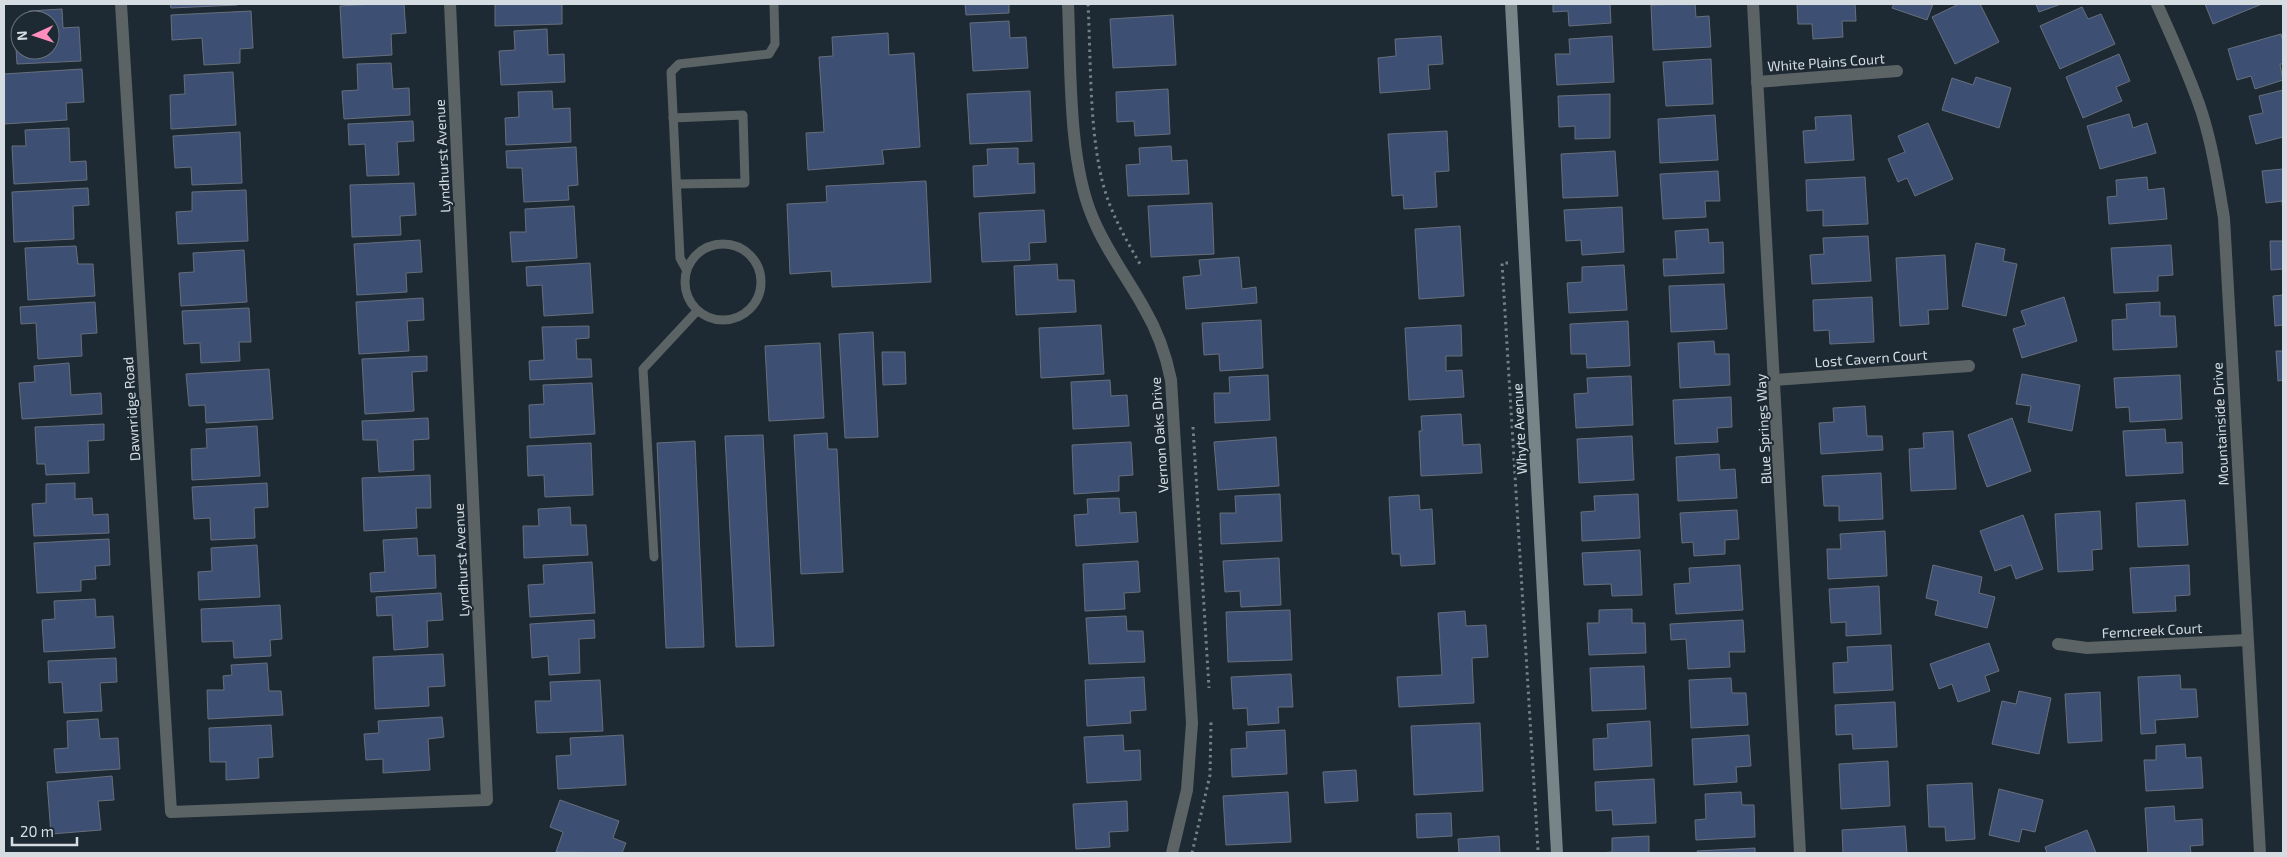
<svg xmlns="http://www.w3.org/2000/svg" width="2287" height="857" font-family="'Exo 2',sans-serif">
<style>
.building{fill:#3d5073;stroke:#676e7d}
.lines{fill:none;stroke-linecap:round;stroke-linejoin:round}
.path{stroke:#758087;stroke-width:3;stroke-dasharray:2.5 4;stroke-linecap:butt}
.lane{stroke:#5b6365;stroke-width:9}
.street{stroke:#5b6365;stroke-width:12}
.secondary{stroke:#778488;stroke-width:12}
.labels{text-anchor:middle;dominant-baseline:central;stroke-width:4;stroke-linejoin:round;paint-order:stroke}
.street-label{font-size:14px;fill:#d5dde3;stroke:#1d2a33}
</style>
<rect width="100%" height="100%" fill="#1d2a33"/>
<!-- building -->
<g class="building">
<path d="M170,4H236L237,5L171,8Z"/>
<path d="M375,4H404L406,33L391,34L392,55L343,58L340,6Z"/>
<path d="M495,4H562V24L495,26Z"/>
<path d="M965,4H1009V13L966,15Z"/>
<path d="M1553,4H1610L1611,23L1569,26L1568,11L1553,12Z"/>
<path d="M1695,4L1696,17L1709,16L1711,47L1653,50L1651,5Z"/>
<path d="M1797,4H1855L1856,21H1842L1843,37L1813,39L1812,24H1798Z"/>
<path d="M1894,4H1933L1927,20L1892,8Z"/>
<path d="M1959,4H1980L1999,42L1955,64L1932,17Z"/>
<path d="M2036,4H2061L2039,12Z"/>
<path d="M2205,4H2262L2213,24Z"/>
<path d="M2082,7L2088,19L2101,14L2115,44L2060,69L2040,26Z"/>
<path d="M62,9L63,28L79,27L81,61L17,64L16,48H20V50H50V20H30L29,11Z"/>
<path d="M251,11L253,48L240,49V63L204,65L202,38L172,40L171,15Z"/>
<path d="M1173,15L1176,65L1113,68L1110,19Z"/>
<path d="M1009,21L1010,38L1026,37L1028,68L973,71L970,23Z"/>
<path d="M547,29L548,55L564,54L565,82L501,85L499,51L515,50L514,31Z"/>
<path d="M888,33L889,55L914,53L920,147L882,150L884,164L808,170L806,133L824,132L819,57L833,56L832,37Z"/>
<path d="M2281,34L2283,41V64H2280L2283,80L2255,89L2251,76L2237,80L2228,49Z"/>
<path d="M1441,36L1443,64L1428,65L1430,89L1380,93L1378,58L1396,56L1395,39Z"/>
<path d="M1612,36L1614,82L1557,85L1555,54H1570L1569,39Z"/>
<path d="M2119,54L2130,81L2116,87L2122,101L2083,118L2066,77Z"/>
<path d="M1711,59L1713,104L1666,106L1663,62Z"/>
<path d="M391,63L393,89L409,88L410,115L344,119L342,91L358,90L357,64Z"/>
<path d="M82,69L84,102L66,103L67,120L4,124V74Z"/>
<path d="M233,72L236,125L171,129L170,95L185,94L184,75Z"/>
<path d="M1976,77L2011,88L1999,128L1942,110L1952,78L1973,85Z"/>
<path d="M1168,89L1170,134L1135,136L1134,121L1117,122L1116,92Z"/>
<path d="M2283,90V137L2256,144L2249,116L2263,113L2259,96Z"/>
<path d="M552,91L553,109L570,108L571,142L506,145L505,118L519,117L518,92Z"/>
<path d="M1030,91L1032,141L970,144L967,94Z"/>
<path d="M1610,94V138L1575,139V126L1559,127L1558,96Z"/>
<path d="M2129,114L2133,128L2147,123L2156,153L2100,169L2087,126Z"/>
<path d="M1715,115L1718,160L1660,163L1658,119Z"/>
<path d="M1851,115L1854,160L1805,163L1803,131L1816,130L1815,117Z"/>
<path d="M413,121L414,141L397,142L399,175L367,176L365,144L349,145L348,124Z"/>
<path d="M1928,123L1953,179L1915,196L1907,178L1898,182L1888,159L1905,152L1898,136Z"/>
<path d="M69,128L70,162L86,161L87,180L14,184L12,146H26L25,130Z"/>
<path d="M1447,131L1449,171L1435,172L1437,207L1404,209L1403,195L1392,196L1388,134Z"/>
<path d="M240,132L242,183L192,185L191,167L175,168L173,136Z"/>
<path d="M1171,146L1172,161L1187,160L1189,194L1128,196L1126,165L1140,164L1139,148Z"/>
<path d="M576,147L578,185L568,186L569,200L524,202L522,168H507L506,151Z"/>
<path d="M1018,148V164L1034,163L1035,193L974,197L973,166L988,165L987,149Z"/>
<path d="M1615,151L1618,196L1563,198L1561,154Z"/>
<path d="M2283,169V214L2282,201L2266,203L2262,171Z"/>
<path d="M1718,171L1720,201H1705L1706,217L1663,219L1660,174Z"/>
<path d="M1865,177L1868,224L1823,226V210L1807,211L1806,180Z"/>
<path d="M2147,177L2148,190L2164,188L2167,219L2109,224L2107,197L2117,196L2116,180Z"/>
<path d="M926,181L931,282L832,287L831,271L790,274L787,204L827,202L826,186Z"/>
<path d="M414,183L416,215L400,216L401,235L352,237L350,185Z"/>
<path d="M88,188L89,205L73,206L74,239L14,242L12,192Z"/>
<path d="M246,190L248,241L178,244L176,212L192,211V192Z"/>
<path d="M1212,203L1214,254L1151,257L1148,206Z"/>
<path d="M574,206L577,258L512,262L510,232H526L525,209Z"/>
<path d="M1622,207L1624,252L1582,255L1581,240L1566,241L1564,210Z"/>
<path d="M1044,210L1046,242L1029,243L1030,260L982,262L979,213Z"/>
<path d="M1460,226L1464,296L1419,299L1415,229Z"/>
<path d="M1708,229L1709,243L1723,242L1724,273L1664,276L1663,259H1677L1675,231Z"/>
<path d="M1868,236L1871,281L1812,284L1810,255L1824,254L1823,238Z"/>
<path d="M420,240L422,272L406,273L407,292L357,295L354,244Z"/>
<path d="M2270,241H2283V269L2271,270Z"/>
<path d="M1976,243L2005,249L2003,261L2017,264L2006,316L1962,306Z"/>
<path d="M2171,245L2173,275L2158,276V291L2114,293L2111,248Z"/>
<path d="M76,246L78,264H93L95,296L28,300L25,248Z"/>
<path d="M244,250L247,302L181,306L179,273L194,272L193,253Z"/>
<path d="M1945,255L1948,309L1928,310L1929,324L1900,326L1896,258Z"/>
<path d="M1239,257L1242,289L1256,287L1257,303L1186,309L1183,277L1201,275L1199,260Z"/>
<path d="M590,263L593,313L544,316L542,285L527,286L526,267Z"/>
<path d="M1057,264L1058,280H1074L1076,312L1016,315L1014,266Z"/>
<path d="M1624,265L1627,310L1569,313L1567,283L1582,282V267Z"/>
<path d="M1724,284L1727,329L1671,332L1669,286Z"/>
<path d="M2283,295V325L2275,326L2273,296Z"/>
<path d="M1872,297L1874,342L1830,344L1829,330L1814,331L1813,300Z"/>
<path d="M2064,297L2077,341L2022,358L2013,329L2026,325L2021,311Z"/>
<path d="M423,298L424,320L407,321L409,351L359,354L356,302Z"/>
<path d="M95,302L97,333L81,334L82,356L38,359L36,323L21,324L20,307Z"/>
<path d="M2160,302V316H2175L2177,347L2113,350L2112,320L2127,319L2126,304Z"/>
<path d="M249,308L251,342H239L240,361L201,363L200,343L184,344L182,311Z"/>
<path d="M1261,320L1263,368L1220,371L1219,354L1204,355L1202,323Z"/>
<path d="M1628,321L1630,366L1587,368L1586,354H1571L1570,324Z"/>
<path d="M1101,325L1104,374L1041,378L1039,328Z"/>
<path d="M1461,325L1462,356H1446V371L1462,370L1464,397L1409,400L1405,328Z"/>
<path d="M589,326V338L576,339L577,359H591L592,377L530,380L529,361L544,360L542,327Z"/>
<path d="M873,332L878,437L845,438L839,334Z"/>
<path d="M1714,341L1715,354H1729L1730,385L1680,388L1678,343Z"/>
<path d="M820,343L824,418L769,421L765,346Z"/>
<path d="M2276,351H2283V380L2278,381Z"/>
<path d="M882,352H905L906,384L883,385Z"/>
<path d="M427,356V371L412,372L414,411L365,414L362,359Z"/>
<path d="M69,363L71,395L101,393L102,414L22,419L19,383L35,382L34,366Z"/>
<path d="M269,369L273,419L206,423L205,405L189,406L186,374Z"/>
<path d="M2022,374L2080,385L2072,431L2028,422L2031,406L2016,404Z"/>
<path d="M1268,375L1270,420L1215,423L1214,393H1230L1229,377Z"/>
<path d="M2180,375L2182,419L2130,422L2129,407L2116,408L2114,378Z"/>
<path d="M1631,376L1633,425L1576,428L1574,394L1588,393L1587,378Z"/>
<path d="M1110,380L1111,396L1127,395L1129,426L1073,429L1071,382Z"/>
<path d="M592,383L595,434L530,438L529,405L544,404L543,385Z"/>
<path d="M1731,397L1732,427L1717,428L1718,442L1675,444L1673,400Z"/>
<path d="M1865,406L1867,436H1882L1883,450L1821,454L1819,423L1834,422L1833,408Z"/>
<path d="M1461,414L1463,445L1480,444L1482,473L1421,476L1419,431H1422L1421,416Z"/>
<path d="M428,418L429,439L413,440L414,470L379,472L377,440H363L362,421Z"/>
<path d="M2012,418L2031,471L1987,487L1968,435Z"/>
<path d="M104,424V440L88,441L89,473L46,475L45,464H37L35,427Z"/>
<path d="M257,426L260,476L192,480L191,449L207,448L206,429Z"/>
<path d="M2165,429L2166,443L2182,442L2183,473L2126,476L2123,431Z"/>
<path d="M1953,431L1956,489L1911,491L1909,449L1924,448L1923,433Z"/>
<path d="M827,433L828,449H837L843,572L801,574L794,435Z"/>
<path d="M763,435L774,646L736,647L725,436Z"/>
<path d="M1632,436L1634,480L1579,483L1577,439Z"/>
<path d="M1276,437L1279,486L1218,490L1214,442Z"/>
<path d="M695,441L704,647L666,648L657,443Z"/>
<path d="M1131,442L1133,475L1119,476V491L1074,494L1072,445Z"/>
<path d="M591,443L593,495L545,497L544,475L528,476L527,446Z"/>
<path d="M1719,454L1720,470L1735,469L1737,498L1678,501L1676,457Z"/>
<path d="M1881,473L1883,519L1839,521V506H1824L1822,476Z"/>
<path d="M430,475L431,508H416L417,528L364,531L362,478Z"/>
<path d="M75,483V499L92,498L93,515L108,514L109,533L34,536L32,504L46,503V484Z"/>
<path d="M267,483L268,507L254,508L255,538L211,540L210,518L194,519L192,487Z"/>
<path d="M1280,494L1282,541L1221,544L1220,513H1236L1235,496Z"/>
<path d="M1638,494L1640,538L1582,541L1581,512L1595,511L1594,496Z"/>
<path d="M1419,495L1420,510L1432,509L1435,564L1401,566L1400,554H1392L1389,497Z"/>
<path d="M1119,498L1120,513L1136,512L1138,542L1076,546L1074,515L1088,514L1087,499Z"/>
<path d="M2185,500L2188,545L2138,547L2136,503Z"/>
<path d="M570,507L571,525H586L588,555L524,558L523,526H539L538,509Z"/>
<path d="M1737,510L1739,539L1725,540V554L1694,556L1693,542L1682,543L1680,513Z"/>
<path d="M2100,511L2102,549L2092,550L2093,570L2058,572L2055,514Z"/>
<path d="M2023,515L2043,569L2016,579L2011,565L1995,571L1980,531Z"/>
<path d="M1885,531L1887,576L1828,579L1827,549H1841L1840,534Z"/>
<path d="M417,538L418,556L435,555L436,588L371,592L370,573L385,572L383,540Z"/>
<path d="M109,539L110,565L95,566L96,579L81,580V591L37,593L34,543Z"/>
<path d="M257,545L260,597L199,600L198,572L212,571L211,548Z"/>
<path d="M1640,550L1642,595L1612,596L1611,584L1584,585L1582,553Z"/>
<path d="M1279,558L1281,605L1241,607L1240,591L1225,592L1223,561Z"/>
<path d="M1138,561L1140,592L1124,593L1125,609L1085,611L1083,564Z"/>
<path d="M592,562L595,613L530,617L528,585L544,584L543,565Z"/>
<path d="M1740,565L1743,610L1676,614L1674,584L1690,583L1689,568Z"/>
<path d="M1933,565L1982,577L1979,593L1995,597L1987,628L1935,615L1938,601L1926,598Z"/>
<path d="M2189,565L2190,595L2175,596L2176,611L2133,613L2130,568Z"/>
<path d="M1879,586L1881,634L1846,636V622L1831,623L1829,589Z"/>
<path d="M441,593L443,620L427,621L428,647L394,650L392,615L377,616L376,597Z"/>
<path d="M95,599L96,617L113,616L115,648L44,652L42,620L55,619L54,601Z"/>
<path d="M280,605L282,639L270,640L271,656L234,658L233,641L202,642L201,609Z"/>
<path d="M1632,609V623H1645L1646,653L1589,655L1587,623H1599V610Z"/>
<path d="M1290,610L1292,660L1228,662L1226,612Z"/>
<path d="M1465,611L1466,626L1486,625L1488,657L1472,658L1474,703L1399,707L1397,677L1442,675L1438,613Z"/>
<path d="M1126,616L1127,631H1143L1145,662L1089,664L1086,618Z"/>
<path d="M594,620L595,638L579,639L580,673L549,675L548,656L532,658L530,624Z"/>
<path d="M1743,620L1745,652H1729L1730,667L1688,669L1686,639L1671,640L1670,624Z"/>
<path d="M1989,643L1999,671L1985,676L1990,691L1958,702L1952,684L1939,689L1930,664Z"/>
<path d="M1891,645L1893,690L1834,693L1833,663L1848,662L1847,647Z"/>
<path d="M443,654L445,686L428,687L429,706L375,709L373,657Z"/>
<path d="M116,658L117,682L100,683L102,711L64,713L62,682L49,683L48,661Z"/>
<path d="M267,663L269,691H281L283,715L208,719L207,690H224L223,676L232,675L231,665Z"/>
<path d="M1644,666L1646,709L1592,711L1590,668Z"/>
<path d="M1291,674L1293,707H1278L1279,723L1248,725L1247,708L1233,709L1231,677Z"/>
<path d="M2180,675L2181,689H2196L2198,717L2155,720L2156,733L2141,734L2138,677Z"/>
<path d="M1144,677L1146,710L1130,711L1131,723L1087,726L1085,680Z"/>
<path d="M1731,678L1732,693H1746L1748,725L1691,728L1689,680Z"/>
<path d="M600,680L603,731L537,733L535,701H551L550,682Z"/>
<path d="M2019,691L2051,698L2039,754L1992,744L2002,701L2016,704Z"/>
<path d="M2100,692L2102,741L2068,743L2065,694Z"/>
<path d="M1895,702L1897,747L1853,749L1852,734L1836,735L1835,705Z"/>
<path d="M442,717L444,737L428,739L430,770L383,773V759L366,760L364,734L379,733L378,721Z"/>
<path d="M98,719L100,739L118,738L120,769L56,773L54,749L68,748L67,721Z"/>
<path d="M1650,721L1652,766L1594,770L1593,739L1608,738L1607,724Z"/>
<path d="M1480,723L1483,791L1414,795L1411,726Z"/>
<path d="M271,725L273,757L258,758L259,778L226,780V762H210L209,728Z"/>
<path d="M1285,730L1287,774L1232,777L1231,749L1247,748L1246,732Z"/>
<path d="M623,735L626,785L558,789L556,756L571,755L570,738Z"/>
<path d="M1123,735L1124,751L1140,750L1141,780L1087,783L1084,737Z"/>
<path d="M1749,735L1751,766L1736,767L1737,782L1694,785L1692,739Z"/>
<path d="M2185,744L2186,758L2201,757L2203,788L2146,791L2144,760H2156V746Z"/>
<path d="M1888,761L1890,806L1841,809L1839,764Z"/>
<path d="M1356,770L1358,801L1325,803L1323,772Z"/>
<path d="M112,776L114,800L98,801L101,830L51,834L47,782Z"/>
<path d="M1654,779L1656,823L1613,825L1612,810L1596,811L1595,782Z"/>
<path d="M1972,783L1975,839L1946,841L1945,827H1929L1927,785Z"/>
<path d="M1999,789L2043,800L2035,832L2022,829L2019,842L1989,835Z"/>
<path d="M1288,792L1291,842L1226,845L1223,796Z"/>
<path d="M1741,792L1742,805H1754L1755,837L1696,840L1695,820L1706,819L1705,794Z"/>
<path d="M560,800L619,821L613,838L626,843L622,853L556,852L563,832L550,827Z"/>
<path d="M1127,801L1128,831L1109,832L1110,847L1076,849L1073,804Z"/>
<path d="M2174,806L2175,821L2202,819L2203,845L2190,846L2191,853H2148L2145,808Z"/>
<path d="M1451,813L1452,836L1417,838L1416,814Z"/>
<path d="M1905,826L1907,853H1843L1842,830Z"/>
<path d="M2087,830L2096,853H2047L2045,847Z"/>
<path d="M1499,836L1500,853H1459L1458,839Z"/>
<path d="M1649,836V853H1599L1612,852V838Z"/>
<path d="M1755,848V853H1698L1697,851Z"/>
</g>
<g class="lines">
<!-- path -->
<g class="path">
<path d="M1088,4C1091,60 1089,125 1102,180C1109,210 1125,238 1140,264"/>
<path d="M1508,263H1502L1538,850"/>
<path d="M1193,427L1209,688"/>
<path d="M1192,853L1210,775L1211,722"/>
</g>
<!-- lane -->
<g class="lane">
<path d="M673,118L743,115L745,183L677,184"/>
<circle cx="723" cy="282" r="38"/>
<path d="M686,269L680,258L671,72L679,64L769,54L775,44L774,4"/>
<path d="M654,557L643,369L697,311"/>
</g>
<!-- street -->
<g class="street">
<path d="M121,4L171,812L487,800L450,4"/>
<path d="M1068,4C1071,66 1068,159 1092,216C1105,249 1127,277 1144,308C1157,330 1166,355 1171,380L1192,723L1187,790L1172,853"/>
<path d="M1753,4L1800,853"/>
<path d="M2157,4C2173,40 2190,76 2202,113C2213,148 2218,183 2224,218L2260,853"/>
<path d="M1757,82L1897,71"/>
<path d="M1775,380L1969,366"/>
<path d="M2058,644L2087,648L2247,640"/>
</g>
<!-- secondary -->
<path class="secondary" d="M1511,4L1557,853"/>
</g>
<g class="labels">
<!-- street labels -->
<g class="street-label">
<text transform="translate(1826 62) rotate(-4)">White Plains Court</text>
<text transform="translate(442 156) rotate(-93)">Lyndhurst Avenue</text>
<text transform="translate(1871 358) rotate(-4)">Lost Cavern Court</text>
<text transform="translate(131 409) rotate(-94)">Dawnridge Road</text>
<text transform="translate(2220 424) rotate(-93)">Mountainside Drive</text>
<text transform="translate(1519 429) rotate(-93)">Whyte Avenue</text>
<text transform="translate(1763 429) rotate(-93)">Blue Springs Way</text>
<text transform="translate(1159 435) rotate(-94)">Vernon Oaks Drive</text>
<text transform="translate(461 560) rotate(-93)">Lyndhurst Avenue</text>
<text transform="translate(2152 630) rotate(-3)">Ferncreek Court</text>
</g>
</g>
<!-- border -->
<rect width="2287" height="857" fill="none" stroke="#d5dde3" stroke-width="10"/>
<!-- north arrow -->
<g transform="translate(35 35) rotate(267)"><circle r="24" fill="#1d2a33" stroke="#677279"/>
<path d="M0-4L9 19L0 12L-9 19Z" fill="#fe8ebd"/>
<text y="-8" font-size="14" font-weight="bold" text-anchor="middle" fill="#d5dde3">N</text>
</g>
<!-- scale -->
<path d="M12 837v8h65v-8" fill="none" stroke="#d5dde3" stroke-width="2.5"/>
<text x="20" y="837" font-size="15" fill="#d5dde3" stroke="#1d2a33" stroke-width="4" paint-order="stroke">20 m</text>
</svg>
